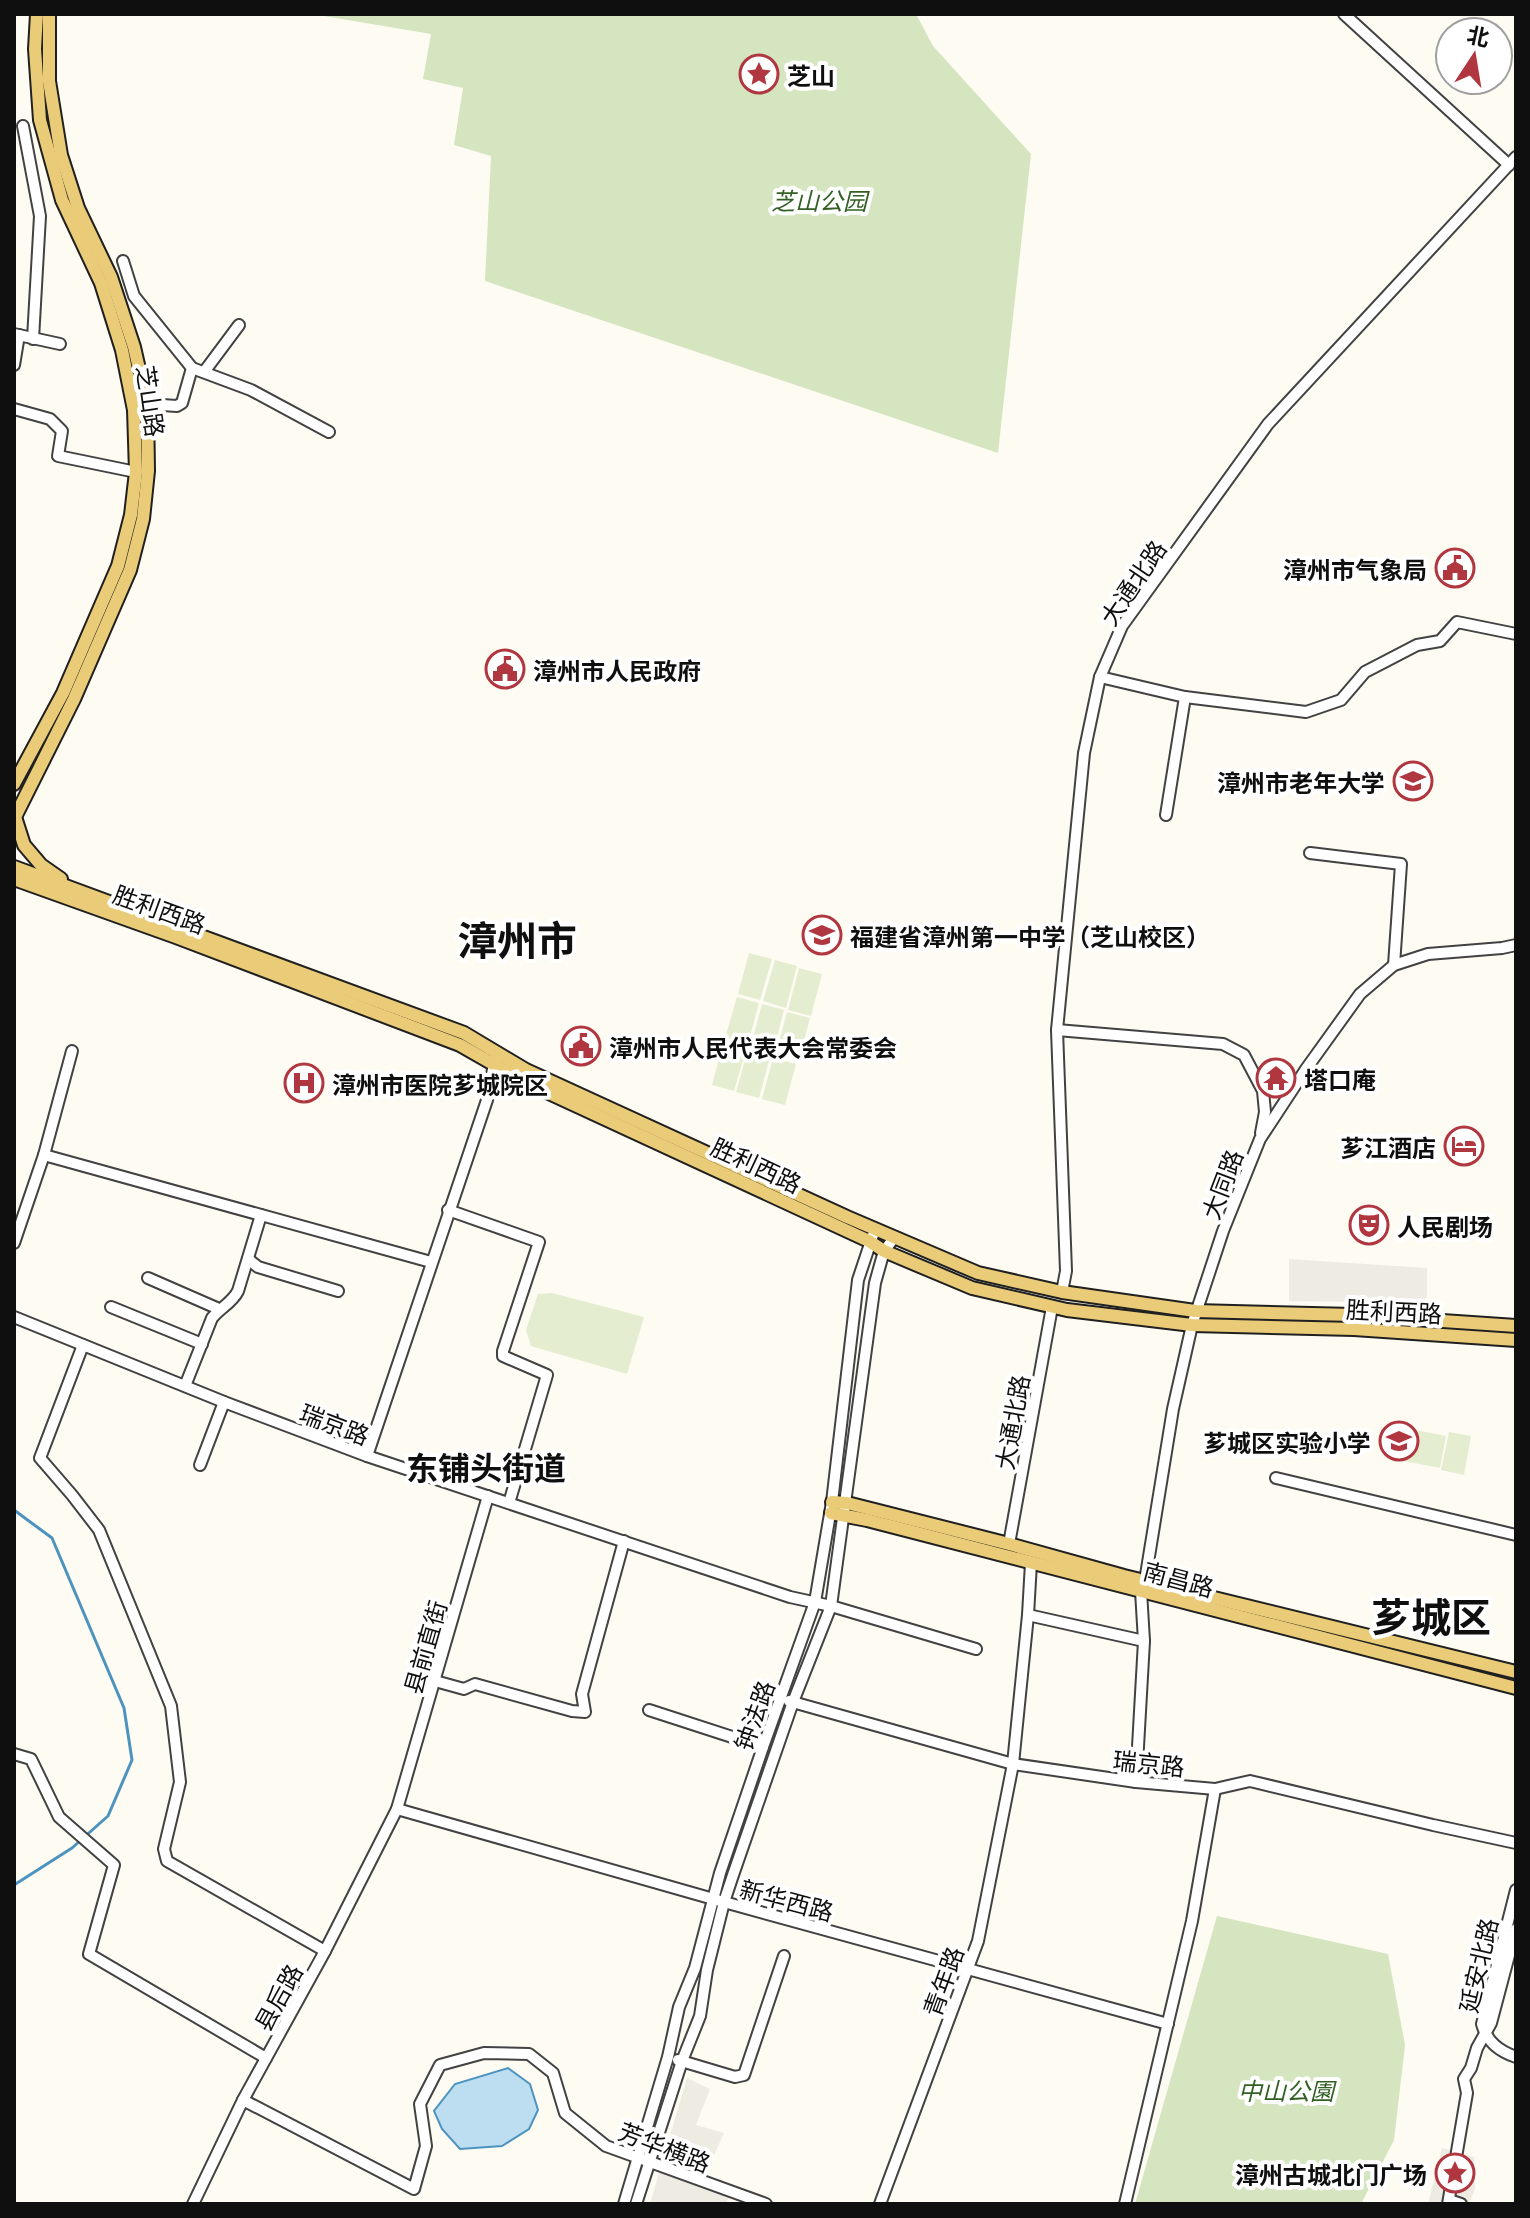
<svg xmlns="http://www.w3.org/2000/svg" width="1530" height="2218" font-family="Literata,'Noto Sans SC',serif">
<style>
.green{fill:#d4e5c0}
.pitch{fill:#e4edd0}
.plaza{fill:#eeebe2}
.water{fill:#bddef0;stroke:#4c93bf;stroke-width:2}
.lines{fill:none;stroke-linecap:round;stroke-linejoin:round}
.stream{stroke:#4c93bf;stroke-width:3}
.minor-casing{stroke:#424242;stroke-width:14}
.major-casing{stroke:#202020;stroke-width:16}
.minor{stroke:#fff;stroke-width:10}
.major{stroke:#e9cb78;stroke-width:12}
.labels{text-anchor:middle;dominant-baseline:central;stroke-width:8;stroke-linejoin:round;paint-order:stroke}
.poi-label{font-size:24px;font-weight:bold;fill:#0f0f0f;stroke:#fff;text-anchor:start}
.park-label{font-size:24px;font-style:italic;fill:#346026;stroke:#fff}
.street-label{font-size:24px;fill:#0f0f0f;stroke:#fff}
.district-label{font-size:32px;font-weight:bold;fill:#0f0f0f;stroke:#fff}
.town-label{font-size:40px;font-weight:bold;fill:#0f0f0f;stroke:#fff}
</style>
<rect width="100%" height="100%" fill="#fefbf3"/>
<!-- green -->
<g class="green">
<path d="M312,14H916L933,46L1031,154L998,453L485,281L491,156L454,145L463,88L423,79L431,34Z"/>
<path d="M1217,1916L1388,1954L1405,2045L1394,2140L1361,2204H1135Z"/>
</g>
<!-- pitch -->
<g class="pitch">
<path d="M749,953L772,959L760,1000L738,994Z"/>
<path d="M775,960L797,966L786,1008L763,1001Z"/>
<path d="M799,968L822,974L811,1016L788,1010Z"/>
<path d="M737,997L759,1003L748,1044L725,1038Z"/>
<path d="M762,1004L784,1010L773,1052L751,1045Z"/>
<path d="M787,1012L810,1018L799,1060L776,1054Z"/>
<path d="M723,1044L746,1050L734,1091L712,1085Z"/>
<path d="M748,1050L770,1057L759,1098L736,1092Z"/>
<path d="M773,1058L796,1064L785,1105L762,1099Z"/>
<path d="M552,1293L644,1317L627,1374L531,1346L526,1330L538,1294Z"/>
<path d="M1395,1426L1446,1436L1440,1468L1388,1458Z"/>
<path d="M1449,1432L1471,1436L1464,1475L1441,1470Z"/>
</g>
<!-- plaza -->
<g class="plaza">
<path d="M1289,1259L1427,1268V1296L1422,1303L1289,1301Z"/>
<path d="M687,2078L710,2089L696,2125L724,2133L702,2182L731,2192L726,2204H650Z"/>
<path d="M1442,2148L1474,2157L1475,2189L1469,2204H1428Z"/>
</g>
<!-- water -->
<path class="water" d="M508,2068L530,2084L538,2110L529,2129L502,2146L460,2149L442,2129L434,2111L455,2084Z"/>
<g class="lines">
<!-- stream -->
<path class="stream" d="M14,1510L52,1538L124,1708L132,1760L108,1816L72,1848L14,1885"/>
<!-- minor casing -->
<g class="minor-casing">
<g id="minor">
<path d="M1344,14L1509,165"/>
<path d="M23,126L40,216L33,339"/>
<path d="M123,261L134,296L192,368L251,390L329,432"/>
<path d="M14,334L60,344"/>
<path d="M14,365L19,335"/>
<path d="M204,372L239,325"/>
<path d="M147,404L177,406L182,403L192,368"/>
<path d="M14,409L50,419L62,431L58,456L136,472"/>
<path d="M1100,677L1185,697L1306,712L1341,700L1365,672L1417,645L1440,641L1457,622L1516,634"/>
<path d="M1166,815L1185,697"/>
<path d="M1310,853L1401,864L1394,965"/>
<path d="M1057,1030L1223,1044L1244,1055L1263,1091L1265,1112L1261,1133"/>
<path d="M44,1155L431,1262"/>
<path d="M448,1210L539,1242L503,1351V1356L547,1375L509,1503"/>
<path d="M14,1243L44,1155L72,1051"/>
<path d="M248,1259L258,1267L338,1291"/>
<path d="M148,1278L219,1309"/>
<path d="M1062,1292L1066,1271L1057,1030L1084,753L1100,677L1122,626L1268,424L1516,157"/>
<path d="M111,1307L202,1344"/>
<path d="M14,1317L224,1402L367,1456L790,1597L831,1606L976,1649"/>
<path d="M83,1345L40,1458L72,1495L99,1530L171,1706L180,1782L164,1849L167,1861L325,1951"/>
<path d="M185,1386L212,1318C221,1307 232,1303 238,1291L261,1215"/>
<path d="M367,1456L487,1100L495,1059"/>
<path d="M200,1465L224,1402"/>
<path d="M1276,1478L1516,1535"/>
<path d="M1009,1544L1052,1307"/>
<path d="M1145,1581L1173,1409L1192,1325L1223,1231L1260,1139L1306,1069L1360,994L1394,965L1428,954L1502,948L1516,945"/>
<path d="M1028,1615L1144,1641"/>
<path d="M435,1681L464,1689L475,1684L572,1711L585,1712L582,1694L624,1541"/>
<path d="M789,1701L1013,1764L1136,1782L1215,1789L1250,1781L1433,1825L1516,1843"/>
<path d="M649,1710L763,1747"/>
<path d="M14,1754L31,1759L59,1817L114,1865L89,1954L266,2058"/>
<path d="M1136,1782L1144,1641L1141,1591"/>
<path d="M397,1809L724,1902L1168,2024"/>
<path d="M1516,1890L1482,2024C1487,2042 1499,2051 1516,2057"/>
<path d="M678,2060L735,2077L744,2075L784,1956"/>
<path d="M243,2100L414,2189L426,2146L420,2104L440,2065L484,2053L529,2054L553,2073L565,2113L606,2146L766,2204"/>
<path d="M1449,2200L1461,2204"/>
<path d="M193,2204L243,2100L325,1951L397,1809L488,1496"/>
<path d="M624,2204L668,2057L679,2007L695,1968L720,1873L763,1747L815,1602L832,1502L858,1280L873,1235"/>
<path d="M636,2204L682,2061L700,2016L707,1970L724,1902L733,1875L793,1702L831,1606L875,1283L884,1251L894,1238"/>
<path d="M880,2204L978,1941L1013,1764L1028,1615L1031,1563"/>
<path d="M1125,2204L1192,1921L1215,1789"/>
<path d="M1448,2204L1467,2093L1464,2079L1471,2068L1477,2048L1491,2023L1516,1929"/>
</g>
</g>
<!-- major casing -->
<g class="major-casing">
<g id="major">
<path d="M14,784L63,693L118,566L131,515L136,472L134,410L122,350L101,283L62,200L40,120L35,49L37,14"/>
<path d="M15,817L24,845L41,865L61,879"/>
<path d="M14,819L74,699L130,570L143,519L148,471L147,404L134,347L111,277L78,208L61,155L49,81V14"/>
<path d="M14,867L464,1033L526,1070L847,1217L978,1273L1062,1292L1195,1311L1354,1315L1516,1326"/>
<path d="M14,879L176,937L460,1045L523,1081L869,1241L884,1251L972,1288L1067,1310L1192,1325L1354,1329L1516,1340"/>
<path d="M832,1502L847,1503L1009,1544L1124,1576L1516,1672"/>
<path d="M831,1513L867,1520L1516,1688"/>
</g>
</g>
<!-- minor -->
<use href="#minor" class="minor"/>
<!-- major -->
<use href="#major" class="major"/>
</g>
<!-- icons -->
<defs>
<g id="sight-ring" transform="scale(2)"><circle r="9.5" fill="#fff" stroke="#b0363f" stroke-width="1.5"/><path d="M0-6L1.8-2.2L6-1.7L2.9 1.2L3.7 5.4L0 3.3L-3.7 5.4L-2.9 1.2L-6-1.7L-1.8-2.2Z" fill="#b0363f"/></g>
<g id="civic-ring" transform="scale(2)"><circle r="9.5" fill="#fff" stroke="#b0363f" stroke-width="1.5"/><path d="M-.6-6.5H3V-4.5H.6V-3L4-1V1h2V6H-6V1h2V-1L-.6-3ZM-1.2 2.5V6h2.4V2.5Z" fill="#b0363f"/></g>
<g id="university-ring" transform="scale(2)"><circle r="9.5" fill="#fff" stroke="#b0363f" stroke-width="1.5"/><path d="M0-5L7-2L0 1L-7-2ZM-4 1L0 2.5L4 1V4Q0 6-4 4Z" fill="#b0363f"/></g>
<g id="school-ring" transform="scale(2)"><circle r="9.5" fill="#fff" stroke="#b0363f" stroke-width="1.5"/><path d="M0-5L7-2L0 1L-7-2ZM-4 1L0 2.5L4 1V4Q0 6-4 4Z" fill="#b0363f"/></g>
<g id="temple-ring" transform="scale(2)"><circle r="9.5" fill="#fff" stroke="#b0363f" stroke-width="1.5"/><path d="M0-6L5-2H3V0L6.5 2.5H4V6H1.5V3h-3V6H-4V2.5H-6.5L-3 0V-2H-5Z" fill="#b0363f"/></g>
<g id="hospital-ring" transform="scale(2)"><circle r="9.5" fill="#fff" stroke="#b0363f" stroke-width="1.5"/><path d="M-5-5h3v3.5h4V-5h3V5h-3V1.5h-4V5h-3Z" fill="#b0363f"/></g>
<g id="hotel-ring" transform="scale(2)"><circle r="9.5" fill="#fff" stroke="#b0363f" stroke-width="1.5"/><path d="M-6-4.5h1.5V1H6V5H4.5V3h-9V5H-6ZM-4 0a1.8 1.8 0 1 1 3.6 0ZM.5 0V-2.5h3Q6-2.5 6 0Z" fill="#b0363f"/></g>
<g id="theatre-ring" transform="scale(2)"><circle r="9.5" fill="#fff" stroke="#b0363f" stroke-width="1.5"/><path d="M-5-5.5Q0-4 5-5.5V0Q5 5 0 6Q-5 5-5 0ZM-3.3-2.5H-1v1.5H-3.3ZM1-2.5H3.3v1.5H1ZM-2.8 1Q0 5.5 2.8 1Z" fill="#b0363f"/></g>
</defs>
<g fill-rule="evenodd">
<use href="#sight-ring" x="759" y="74"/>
<use href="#civic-ring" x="1455" y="568"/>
<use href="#civic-ring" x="505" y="669"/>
<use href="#university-ring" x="1413" y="781"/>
<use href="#school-ring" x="822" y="935"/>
<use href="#civic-ring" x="581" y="1046"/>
<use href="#temple-ring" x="1276" y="1078"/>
<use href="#hospital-ring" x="304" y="1083"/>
<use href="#hotel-ring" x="1464" y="1146"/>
<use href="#theatre-ring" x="1369" y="1225"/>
<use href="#school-ring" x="1399" y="1441"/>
<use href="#sight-ring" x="1455" y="2173"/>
</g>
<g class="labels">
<!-- poi labels -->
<g class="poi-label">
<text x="787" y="74">芝山</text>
<text x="1427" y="568" text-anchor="end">漳州市气象局</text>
<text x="533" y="669">漳州市人民政府</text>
<text x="1385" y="781" text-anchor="end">漳州市老年大学</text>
<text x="850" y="935">福建省漳州第一中学（芝山校区）</text>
<text x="609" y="1046">漳州市人民代表大会常委会</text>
<text x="1304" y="1078">塔口庵</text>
<text x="332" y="1083">漳州市医院芗城院区</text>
<text x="1436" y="1146" text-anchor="end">芗江酒店</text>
<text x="1397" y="1225">人民剧场</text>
<text x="1371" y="1441" text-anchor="end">芗城区实验小学</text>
<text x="1427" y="2173" text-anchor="end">漳州古城北门广场</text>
</g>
<!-- park labels -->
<g class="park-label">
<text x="819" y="199">芝山公园</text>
<text x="1286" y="2089">中山公園</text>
</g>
<!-- street labels -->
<g class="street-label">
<text transform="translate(152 401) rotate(82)">芝山路</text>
<text transform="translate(1132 582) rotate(-56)">大通北路</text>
<text transform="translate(160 908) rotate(20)">胜利西路</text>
<text transform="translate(757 1164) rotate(25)">胜利西路</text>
<text transform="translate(1221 1184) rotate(-69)">大同路</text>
<text transform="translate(1394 1310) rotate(3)">胜利西路</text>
<text transform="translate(1011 1422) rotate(-80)">大通北路</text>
<text transform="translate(335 1423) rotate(21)">瑞京路</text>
<text transform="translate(1179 1578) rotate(15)">南昌路</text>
<text transform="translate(424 1647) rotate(-74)">县前直街</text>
<text transform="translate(753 1715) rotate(-70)">钟法路</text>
<text transform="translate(1149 1762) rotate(6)">瑞京路</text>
<text transform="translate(787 1899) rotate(15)">新华西路</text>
<text transform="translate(1477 1965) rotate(-77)">延安北路</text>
<text transform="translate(942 1981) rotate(-70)">青年路</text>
<text transform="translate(277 1997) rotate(-61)">县后路</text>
<text transform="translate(665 2146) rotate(21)">芳华横路</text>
</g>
<!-- district labels -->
<g class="district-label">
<text x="486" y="1466">东铺头街道</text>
</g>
<!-- town labels -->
<g class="town-label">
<text x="517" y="937">漳州市</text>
<text x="1431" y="1614">芗城区</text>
</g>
</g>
<!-- border -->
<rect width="1530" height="2218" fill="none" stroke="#0f0f0f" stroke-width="32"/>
<!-- north arrow -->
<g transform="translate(1474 56) rotate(12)"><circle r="38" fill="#ffffff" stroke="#9f9f9f" stroke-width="2"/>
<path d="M0-6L14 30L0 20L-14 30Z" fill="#b0363f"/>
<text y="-12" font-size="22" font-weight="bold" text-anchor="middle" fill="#0f0f0f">北</text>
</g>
</svg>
